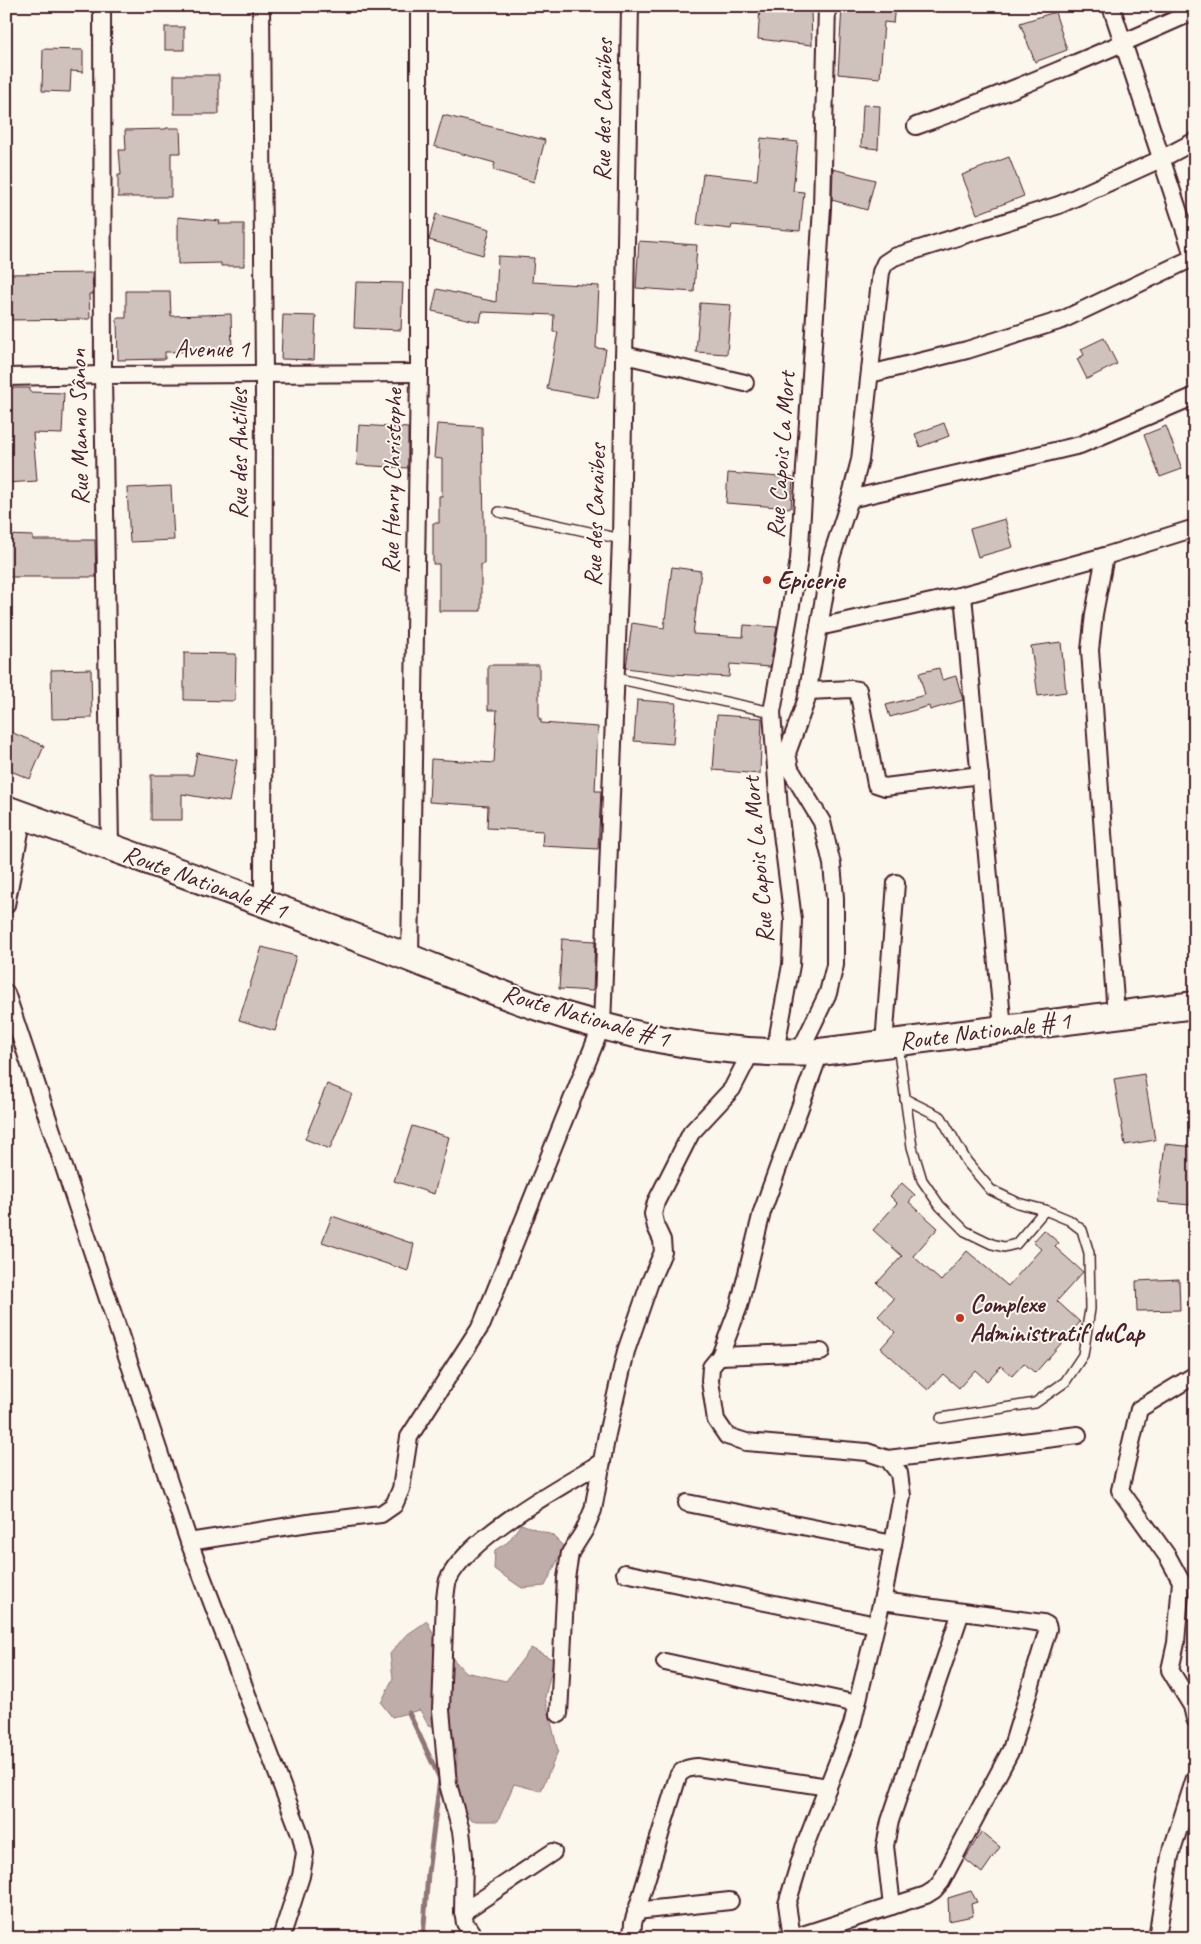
<svg xmlns="http://www.w3.org/2000/svg" width="1201" height="1944" font-family="Caveat,sans-serif">
<style>
.water{fill:#bfadaa;stroke:#907477}
.lines{fill:none;stroke-linecap:round;stroke-linejoin:round}
.stream{stroke:#907477;stroke-width:5}
.building{fill:#cfc2bc;stroke:#4a1f2b}
.service-casing{stroke:#4a1f2b;stroke-width:12}
.minor-casing{stroke:#4a1f2b;stroke-width:20}
.primary-casing{stroke:#4a1f2b;stroke-width:30}
.service{stroke:#fbf7ec;stroke-width:9}
.minor{stroke:#fbf7ec;stroke-width:16}
.primary{stroke:#fbf7ec;stroke-width:26}
.poi-dot{fill:#c8321e;stroke:#fbf7ec;stroke-width:2}
.labels{text-anchor:middle;dominant-baseline:central;stroke-width:4;stroke-linejoin:round;paint-order:stroke}
.street-label{font-size:25px;fill:#4a1f2b;stroke:#fbf7ec}
.poi-label{font-size:25px;font-weight:bold;fill:#4a1f2b;stroke:#fbf7ec;text-anchor:start}
</style>
<rect width="100%" height="100%" fill="#fbf7ec"/>
<filter id="ink" filterUnits="userSpaceOnUse"><feTurbulence type="fractalNoise" baseFrequency=".02" numOctaves="2"/><feDisplacementMap in="SourceGraphic" scale="10" xChannelSelector="R" yChannelSelector="G"/><feConvolveMatrix kernelMatrix="1 2 1 2 8 2 1 2 1" color-interpolation-filters="sRGB"/></filter>
<g filter="url(#ink)">
<!-- water -->
<g class="water">
<path d="M521,1524L552,1535L564,1547L545,1586L522,1588L494,1569L495,1550L508,1542Z"/>
<path d="M427,1621L436,1640L465,1672L506,1681L531,1648L554,1660L545,1697L558,1751L541,1791L514,1784L498,1821H472L454,1802L457,1758L452,1731L428,1725L420,1710L392,1717L381,1703L393,1678L390,1654L405,1636Z"/>
</g>
<g class="lines">
<!-- stream -->
<path class="stream" d="M409,1713L440,1779L428,1873L423,1938"/>
</g>
<!-- building -->
<g class="building">
<path d="M760,6H795L811,9L812,45L758,39Z"/>
<path d="M842,6H895L893,23L884,22L880,78L838,74Z"/>
<path d="M1055,12L1067,50L1035,62L1020,23Z"/>
<rect x="165" y="27" width="19" height="23"/>
<path d="M43,49L83,50V72L71,71L70,92L42,91Z"/>
<rect x="174" y="75" width="45" height="39"/>
<path d="M863,105L880,106L878,149L861,147Z"/>
<path d="M443,115L545,140L534,182L493,170L495,163L434,146Z"/>
<path d="M166,128H180L181,153H171V197H118V175H121L119,150H126L125,130L166,129Z"/>
<path d="M761,138L798,142L793,191L804,192L800,231L732,225L731,229L697,225L703,174L757,180Z"/>
<path d="M1009,157L1024,196L977,214L962,175Z"/>
<path d="M833,169L875,180L867,210L832,200Z"/>
<path d="M436,214L490,229L483,255L429,240Z"/>
<path d="M178,217L220,221L219,224H244V266H221V263L178,264Z"/>
<path d="M639,241L697,245L694,292L636,288Z"/>
<path d="M498,256L534,258L532,282L599,286L596,348L606,349L598,398L547,389L558,332H553L554,315L482,312L480,322L432,311L437,289L496,302Z"/>
<path d="M92,273L93,294H89L90,319L6,320V274Z"/>
<path d="M356,282L403,283L401,330L354,328Z"/>
<path d="M126,291H170L171,316L231,314L232,351L165,352V359L118,360L117,318H126Z"/>
<path d="M700,303L731,305L727,354L696,352Z"/>
<path d="M283,315L316,316L314,360L281,359Z"/>
<path d="M1104,338L1117,364L1087,379L1077,359L1084,355L1081,349Z"/>
<path d="M6,388H30V392L64,393L62,434L33,433L37,481L6,483Z"/>
<path d="M944,423L949,436L920,447L915,434Z"/>
<path d="M437,424L482,427L484,523V564H481V611H439V564H433V523H439V496H442V459L434,458Z"/>
<path d="M359,425L408,428V468L357,465Z"/>
<path d="M1166,426L1182,469L1160,477L1144,435Z"/>
<path d="M728,473L793,478L791,508L726,503Z"/>
<path d="M171,486L174,540L130,542L127,488Z"/>
<path d="M1005,519L1013,547L978,557L970,529Z"/>
<path d="M6,535L33,536V540H95L96,577H6Z"/>
<path d="M672,567L701,571L693,634L743,637L744,625L777,627L770,667L730,664L729,677L672,674L626,668L632,623L664,628Z"/>
<path d="M1061,642L1066,692L1038,696L1031,646Z"/>
<path d="M184,653L236,654L235,701L184,700Z"/>
<path d="M488,665H539V719H541V723L598,727L595,791H601L598,849L542,846L543,831L487,828L488,806L429,802L431,759L494,763L497,710H488Z"/>
<path d="M939,668L942,680L956,676L963,700L930,710L929,706L890,717L886,705L925,695L919,673Z"/>
<path d="M91,669L92,718L52,719L51,670Z"/>
<path d="M637,700L676,703L673,744L634,741Z"/>
<path d="M717,715L762,718L760,774L713,770Z"/>
<path d="M6,730L44,746L30,779L6,769Z"/>
<path d="M197,753L237,760L229,802L182,794V820H151V775H193Z"/>
<path d="M562,939L595,941L593,991L559,989Z"/>
<path d="M262,947L296,956L275,1031L239,1020Z"/>
<path d="M1144,1074L1155,1140L1125,1145L1114,1079Z"/>
<path d="M327,1084L352,1094L330,1149L305,1139Z"/>
<path d="M412,1126L449,1137L434,1194L394,1181Z"/>
<path d="M1165,1144L1195,1147L1190,1205L1158,1202Z"/>
<path d="M902,1183L915,1195L909,1202L938,1228L913,1256L941,1281L967,1251L1008,1286L1041,1249L1033,1242L1044,1230L1059,1243L1055,1247L1083,1272L1057,1301L1080,1322L1035,1373L1024,1363L1012,1376L1001,1366L987,1381L975,1370L959,1388L943,1374L928,1390L881,1348L895,1332L878,1316L894,1299L877,1283L902,1256L873,1230L897,1203L890,1196Z"/>
<path d="M332,1216L414,1244L408,1271L322,1242Z"/>
<path d="M1179,1279L1180,1310L1137,1311L1136,1281Z"/>
<path d="M981,1832L1000,1847L982,1873L965,1859Z"/>
<path d="M971,1891L977,1902L971,1904L973,1916L949,1921L948,1898Z"/>
</g>
<g class="lines">
<!-- service casing -->
<g class="service-casing">
<g id="service">
<path d="M499,512L621,539"/>
<path d="M615,678L772,712"/>
<path d="M898,1045L912,1147L922,1180L940,1206L965,1231L992,1244L1004,1247L1016,1244L1045,1210"/>
<path d="M905,1099L941,1117L967,1162L991,1190L1018,1203L1045,1210L1069,1220L1082,1230L1089,1253L1090,1309L1083,1355L1065,1382L1035,1403L941,1418"/>
</g>
</g>
<!-- minor casing -->
<g class="minor-casing">
<g id="minor">
<path d="M102,6L103,375L110,847"/>
<path d="M261,6L264,374L263,902"/>
<path d="M1111,6L1195,261"/>
<path d="M916,126C1011,92 1103,52 1195,11"/>
<path d="M624,355L745,383"/>
<path d="M870,374L967,350L1062,320L1195,257"/>
<path d="M6,377L103,375L419,373"/>
<path d="M850,499L1080,445L1195,396"/>
<path d="M1105,556L1094,614L1090,650L1116,1015"/>
<path d="M963,595L1003,1029"/>
<path d="M819,627L963,595L1105,556L1195,528"/>
<path d="M808,691L852,689L858,690L876,784L885,787L980,775"/>
<path d="M6,905L23,816"/>
<path d="M410,957L419,373V6"/>
<path d="M6,993L189,1542L301,1836L305,1853L301,1876L281,1938"/>
<path d="M884,1044L896,883"/>
<path d="M775,1052L791,965L793,920L779,810L772,712L799,560L822,208L827,6"/>
<path d="M799,1053L828,993L835,965V898L832,864L822,822L790,769L787,753L806,701L831,558L850,499L860,460L881,272L885,263L894,257L1059,205L1161,159L1195,141"/>
<path d="M720,1356L821,1352"/>
<path d="M1195,1375L1139,1409L1120,1490L1168,1557L1181,1581L1176,1643L1170,1670L1192,1706L1195,1719"/>
<path d="M888,1459L1078,1435"/>
<path d="M687,1503L893,1544"/>
<path d="M189,1542L315,1522L381,1514L394,1505L401,1489L409,1437L482,1324L602,1025L621,539L630,6"/>
<path d="M625,1573L876,1625"/>
<path d="M665,1662L857,1704"/>
<path d="M559,1714L566,1578L570,1553L584,1531L593,1510L607,1434L626,1351L650,1282L663,1252L662,1240L656,1227L653,1214L656,1202L691,1133L732,1089L752,1050"/>
<path d="M892,1906L885,1846L890,1821L961,1612"/>
<path d="M636,1911L730,1901"/>
<path d="M463,1912L553,1852"/>
<path d="M475,1938L465,1923L463,1912L464,1856L461,1831L448,1784L441,1710L445,1599C446,1593 446,1586 448,1580C468,1537 561,1486 602,1462"/>
<path d="M632,1938L633,1923L678,1776C683,1769 688,1768 697,1767L828,1787"/>
<path d="M792,1938L787,1904L804,1848L852,1725L884,1592L902,1496L899,1473L888,1459L867,1452L746,1442L727,1436L716,1420L710,1381L711,1367L720,1356L739,1306L762,1212L820,1052"/>
<path d="M793,1938L926,1895L934,1890L941,1882L1011,1750L1048,1629L1047,1625L1043,1623L882,1601"/>
<path d="M1157,1938L1170,1856L1195,1778"/>
</g>
</g>
<!-- primary casing -->
<g class="primary-casing">
<path id="primary" d="M6,809C126,853 246,896 365,941C423,962 479,987 538,1007C628,1037 725,1056 820,1052L1195,1005"/>
</g>
<!-- service -->
<use href="#service" class="service"/>
<!-- minor -->
<use href="#minor" class="minor"/>
<!-- primary -->
<use href="#primary" class="primary"/>
</g>
</g>
<!-- markers -->
<g class="poi-dot">
<circle cx="767" cy="580" r="5"/>
<circle cx="960" cy="1318" r="5"/>
</g>
<g class="labels">
<!-- street labels -->
<g class="street-label">
<text transform="translate(603 110) rotate(-89)">Rue des Caraïbes</text>
<text x="212" y="349">Avenue 1</text>
<text transform="translate(79 427) rotate(-91)">Rue Manno Sânon</text>
<text transform="translate(239 454) rotate(-90)">Rue des Antilles</text>
<text transform="translate(781 455) rotate(-86)">Rue Capois La Mort</text>
<text transform="translate(392 481) rotate(-89)">Rue Henry Christophe</text>
<text transform="translate(595 515) rotate(-88)">Rue des Caraïbes</text>
<text transform="translate(758 860) rotate(-95)">Rue Capois La Mort</text>
<text transform="translate(205 882) rotate(20)">Route Nationale # 1</text>
<text transform="translate(586 1016) rotate(16)">Route Nationale # 1</text>
<text transform="translate(985 1031) rotate(-7)">Route Nationale # 1</text>
</g>
<!-- poi labels -->
<g class="poi-label">
<text x="777" y="580">Epicerie</text>
<text x="970" y="1304">Complexe<tspan x="970" dy="29">Administratif duCap</tspan></text>
</g>
</g>
<!-- margin -->
<rect width="1201" height="1944" fill="none" stroke="#fbf7ec" stroke-width="25"/>
<rect x="12" y="12" width="1176" height="1919" fill="none" stroke="#4a1f2b" stroke-width="2" filter="url(#ink)"/>
</svg>
